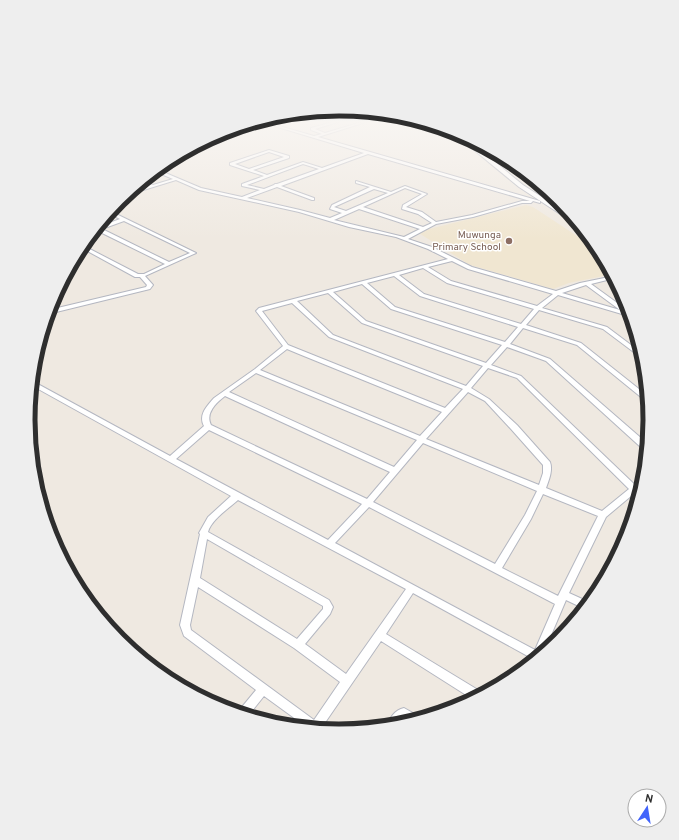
<svg xmlns="http://www.w3.org/2000/svg" width="679" height="840" font-family="Overpass,sans-serif">
<style>
.education{fill:#f0e6d1}
.lines{fill:none;stroke-linecap:round;stroke-linejoin:round}
.street-casing{stroke:#b4b7c1;stroke-width:2}
.secondary-casing{stroke:#b4b7c1;stroke-width:2}
.street{fill:#fff;fill-rule:evenodd}
.secondary{fill:#fff;fill-rule:evenodd}
.education-dot{fill:#8d6e63;stroke:#fff;stroke-width:1.5}
.labels{text-anchor:middle;dominant-baseline:central;stroke-width:3;stroke-linejoin:round;paint-order:stroke}
.far-education-label{font-size:10px;fill:#785e54;stroke:#fff;text-anchor:end}
.rim{fill:none;stroke:#2e2e2e;stroke-width:5}
</style>
<rect width="100%" height="100%" fill="#efe9e1"/>
<!-- education -->
<path class="education" d="M526,205L533,207L600,251L606,260V268L611,270L613,274L569,283L553,289L470,265L417,232Z"/>
<g class="lines">
<!-- street casing -->
<g class="street-casing">
<g id="street">
<path d="M261,122H265L314,136L322,134L311,130V128L333,122H338L315,129L325,133L362,122H366L318,137L540,201V203L533,201L531,203H522L473,217L436,224L408,239L432,247L472,267L556,291L580,283L614,276L615,278L591,284L631,313L632,317L558,295L542,308L607,327L643,354L645,360L643,359L603,329L539,310L526,325L581,343L649,397V403L647,402L577,345L523,328L510,344L550,359L649,445L648,451H645L546,361L507,347L491,365L521,376L635,485L645,481L643,488L637,491L606,517L569,593L591,603L585,609L566,600L543,654L535,660L413,593L386,634L483,693V695L474,700L381,641L320,730L308,728L264,696L248,716L237,713L256,690L184,636L180,625L200,534L199,533L208,517L231,496L31,385L32,381L34,382L170,456L204,426C198,415 207,406 214,398L255,369L283,346L256,311L259,308L448,259L428,249L396,237L349,227L299,212L199,190L176,180L124,196L128,193L149,186L140,183L142,181L153,185L173,179L154,171L156,169L201,188L242,197L260,190L242,186V184L264,176L230,165V163L269,150L289,156V158L253,170L267,175L303,162L322,168L364,153ZM269,152L284,157L249,169L235,164ZM368,154L530,201H522L472,215L436,222L422,212L406,207L427,194L405,186L391,192L356,181V183L370,187L332,205L330,209L342,213L330,218L300,210L247,198L277,187L312,200H314V198L281,186ZM303,164L319,169L277,184H275L274,185L264,189L247,185ZM405,188L422,194L403,205L402,209L418,214L432,223L423,227L363,207ZM374,189L388,193L346,211L334,207ZM359,209L420,229L404,237L334,220ZM452,261L468,269L553,294L537,306L451,281L428,267ZM423,268L447,283L534,309L521,324L424,294L399,275ZM394,276L420,296L518,327L505,342L395,307L367,283ZM362,284L391,309L502,345L486,363L366,321L333,292ZM586,285L620,310L562,293ZM328,293L362,323L483,366L466,386L333,335L297,301ZM292,303L329,337L463,389L445,408L288,345L262,311ZM287,349L299,354L442,412L420,436L260,370ZM488,368L517,378L629,489L602,511L546,488C549,480 553,470 550,462L517,425L489,399L471,388ZM256,373L417,440L394,467L229,392ZM468,392L485,401L511,429L543,465V473L539,485L426,439ZM225,396L390,472L367,499L211,425C205,413 216,403 225,396ZM209,430L362,504L328,540L176,459ZM423,443L537,491L525,515L495,564L373,502ZM543,494L598,516L558,596L502,568L531,519ZM238,500L406,589L346,674L305,644L330,614L333,607L329,600L208,532C211,520 229,508 238,500ZM369,507L555,604L535,650L335,543ZM207,539L323,606V609L297,639L200,578ZM198,587L294,648L340,682L314,720L191,630L190,625Z"/>
<path d="M475,141L478,143L469,144L467,143Z"/>
<path d="M488,148L496,153L485,157V155L491,153L488,150Z"/>
<path d="M110,211L196,253L145,276L153,285L150,289L48,314L49,310L146,287L147,285L140,277H135L80,247L82,245L138,274H144L165,264L98,231L93,232L96,228L120,219L108,213ZM124,221L190,253L169,262L102,229Z"/>
<path d="M404,708L420,717L421,719L409,723L403,719L399,726L387,727C389,718 395,710 404,708Z"/>
</g>
</g>
<!-- secondary casing -->
<g class="secondary-casing">
<path id="secondary" d="M418,122H424L467,139L523,185L576,219L581,225H577L519,187L463,141Z"/>
</g>
<!-- street -->
<use href="#street" class="street"/>
<!-- secondary -->
<use href="#secondary" class="secondary"/>
</g>
<!-- sky -->
<linearGradient id="sky" x2="0" y2="1"><stop stop-color="#7abfeb"/><stop offset="0.51" stop-color="#f8f5f2"/><stop offset="1" stop-color="#f8f5f2" stop-opacity="0"/></linearGradient>
<rect width="679" height="239" fill="url(#sky)"/>
<!-- markers -->
<circle class="education-dot" cx="509" cy="241" r="4"/>
<g class="labels">
<!-- far-education labels -->
<g class="far-education-label">
<text x="501" y="235">Muwunga<tspan x="501" dy="12">Primary School</tspan></text>
</g>
</g>
<!-- crop -->
<path d="M0 0H679V840H0ZM35 420a304 304 0 1 1 608 0a304 304 0 1 1-608 0Z" fill="#eee" fill-rule="evenodd"/>
<path class="rim" d="M35 420a304 304 0 1 1 608 0a304 304 0 1 1-608 0Z"/>
<!-- north arrow -->
<g transform="translate(647 808) rotate(12)"><circle r="19" fill="#ffffff" stroke="#ababab"/>
<path d="M0-3L7 15L0 10L-7 15Z" fill="#4264fb"/>
<text y="-6" font-size="11" font-weight="bold" text-anchor="middle" fill="#2e2e2e">N</text>
</g>
</svg>
